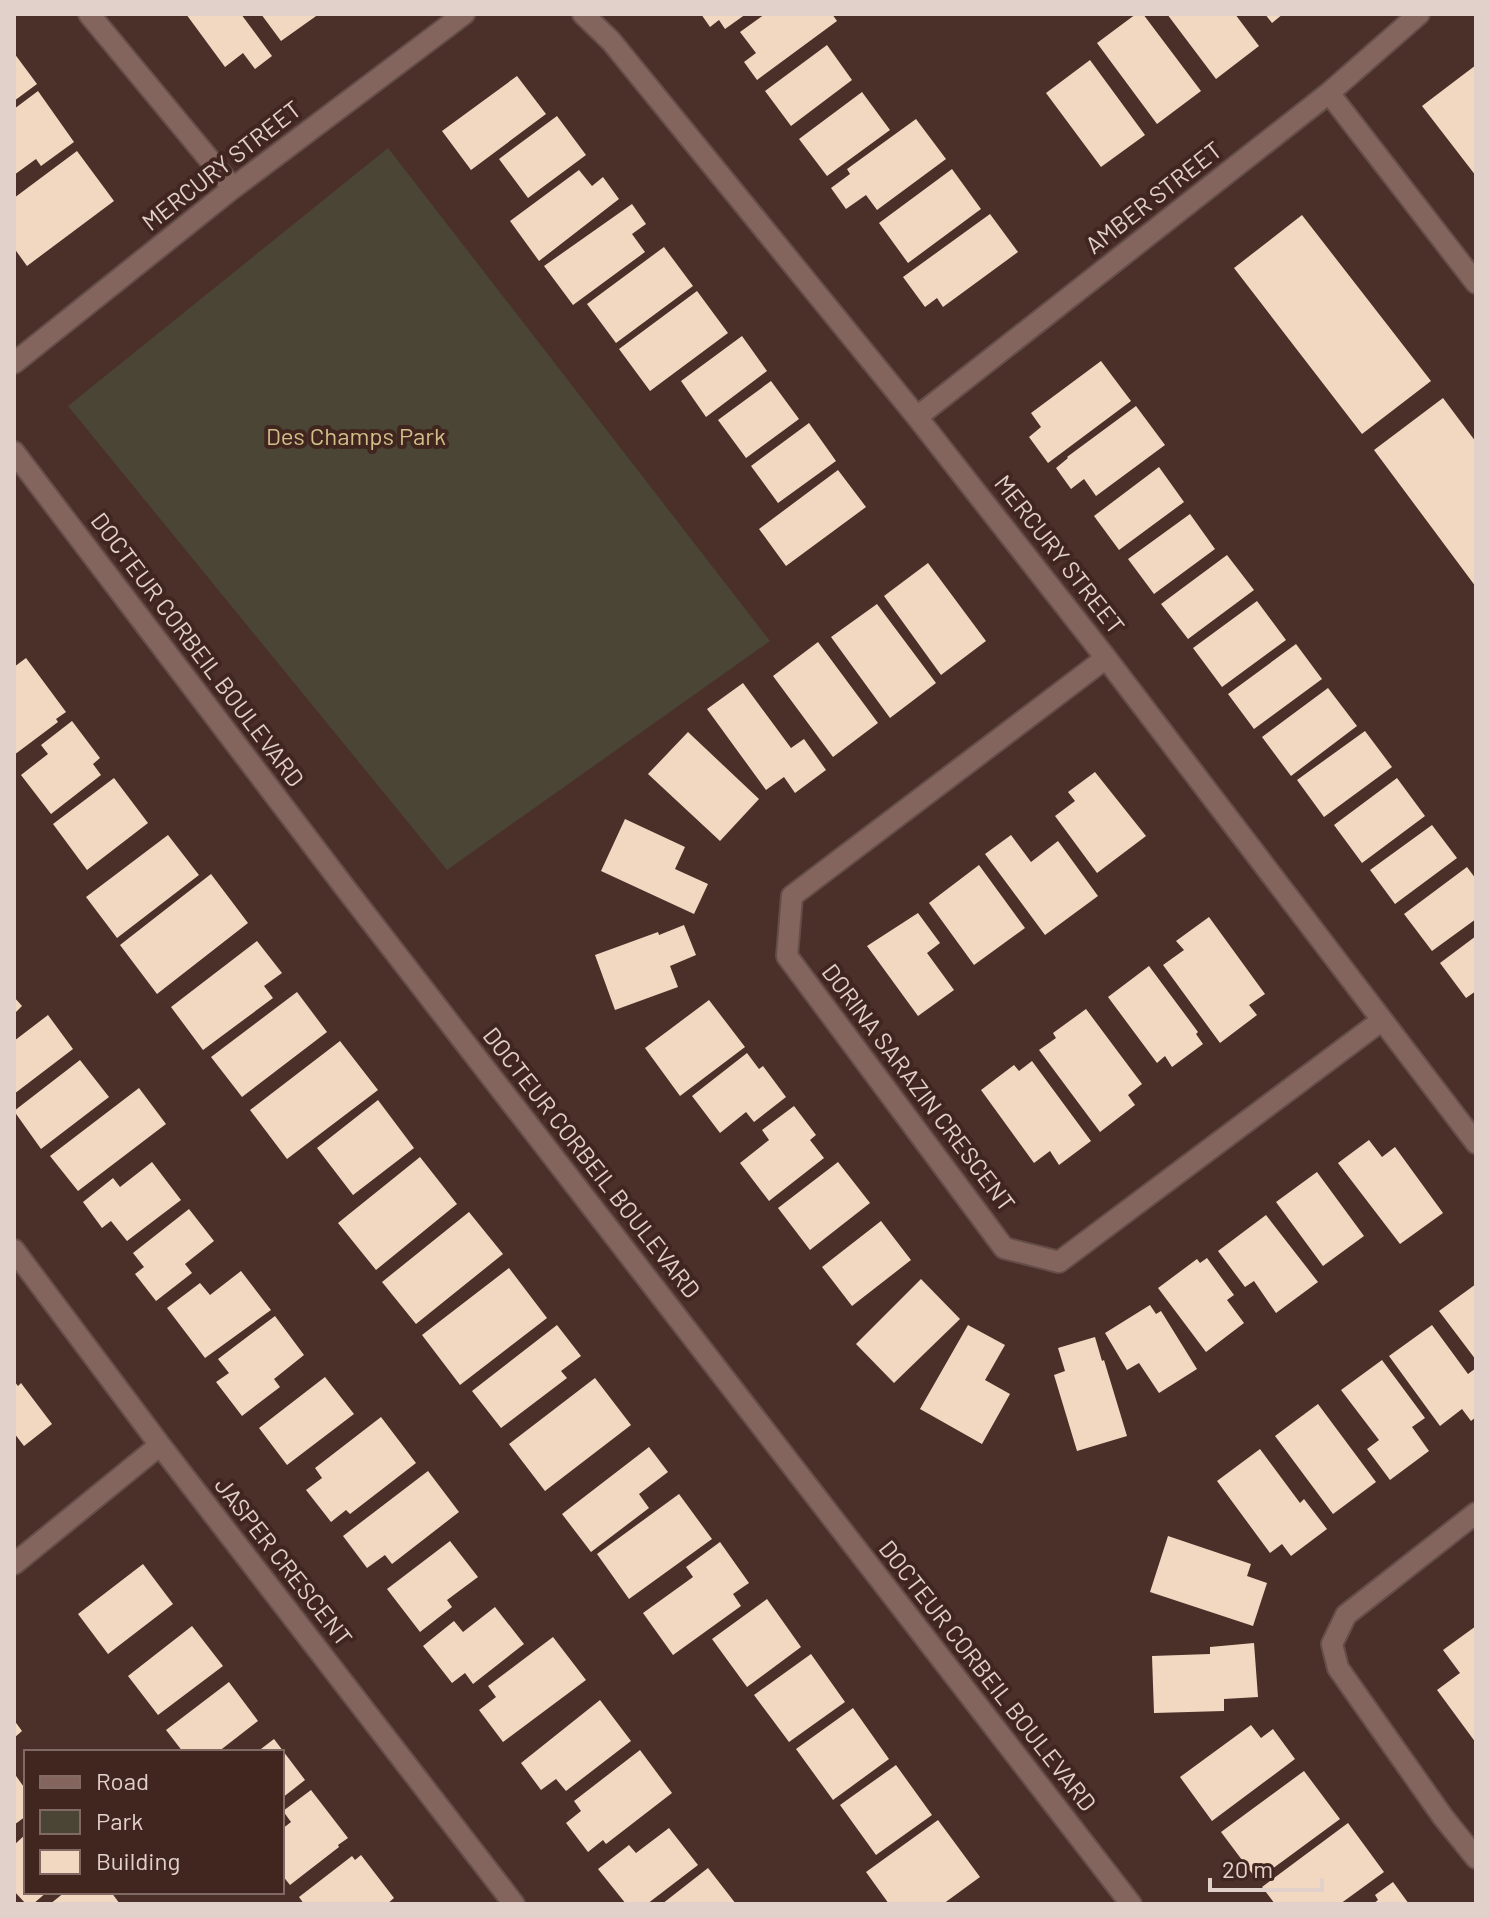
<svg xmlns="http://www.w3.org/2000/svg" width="1490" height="1918" font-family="Barlow,sans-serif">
  <rect width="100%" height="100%" fill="#4b3029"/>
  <!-- green -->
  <path fill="#4a4535" d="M388,148L770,641L447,870L68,406Z"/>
  <!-- building -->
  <path fill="#f2d8c1" d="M186,14H241L272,56L255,69L243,53L225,67Z
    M261,14H319L281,41Z
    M701,14H746L725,29L719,20L710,27Z
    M765,14H832L837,21L757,80L744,62L756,53L740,32Z
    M1136,14H1143L1201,91L1157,124L1097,43Z
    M1167,14H1235L1259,46L1216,79Z
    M1265,14H1283L1272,23Z
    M827,45L852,80L791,126L765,91Z
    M14,53L37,84L14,101Z
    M1090,60L1145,135L1101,167L1046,93Z
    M1476,65V176L1422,106Z
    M517,76L546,114L471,170L442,131Z
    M38,91L74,142L41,166L36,159L14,175V109Z
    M862,92L890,130L827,176L799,139Z
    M557,116L586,155L528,198L499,159Z
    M916,119L946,159L877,210L866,195L846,209L831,188L850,174L847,169Z
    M77,151L114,201L27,266L14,248V198Z
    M952,169L981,209L908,263L879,223Z
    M579,170L592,186L603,177L619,199L539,261L510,221Z
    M632,204L646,224L632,234L645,252L573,305L544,266Z
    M990,214L1018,252L943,307L937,298L925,307L903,277Z
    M1302,215L1431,381L1362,434L1234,268Z
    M664,247L693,286L616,343L587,304Z
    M697,291L728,333L650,391L619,349Z
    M742,336L767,371L706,417L681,381Z
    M1101,361L1131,401L1048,463L1029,437L1041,427L1031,413Z
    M771,381L799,419L746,458L718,420Z
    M1443,398L1476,442V587L1374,450Z
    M1136,406L1165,445L1096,496L1084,479L1071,489L1056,468L1068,458L1067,457Z
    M809,423L836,461L778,503L751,466Z
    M1159,467L1184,502L1119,550L1094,516Z
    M838,470L866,507L786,566L759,529Z
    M1190,514L1215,549L1154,594L1128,559Z
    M1227,555L1254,590L1188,639L1161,604Z
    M928,563L986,641L941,675L884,596Z
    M1257,601L1286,640L1222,687L1193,648Z
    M877,604L936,683L890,718L831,637Z
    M818,642L878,723L833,757L773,676Z
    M1296,644L1322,679L1254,729L1228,694Z
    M26,658L66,712L56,719L58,722L14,755V667Z
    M743,683L791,748L804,739L826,770L795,793L784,777L766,790L707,709Z
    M1328,688L1357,726L1291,776L1262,737Z
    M72,721L100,758L93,764L101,775L51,814L21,775L48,754L41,745Z
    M1365,731L1392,767L1324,817L1297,780Z
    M688,732L759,799L720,841L648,774Z
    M1095,772L1146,836L1097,873L1055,816L1075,801L1068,792Z
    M114,778L148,823L87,870L53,824Z
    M1397,778L1425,816L1362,863L1334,825Z
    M625,819L685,847L675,869L708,884L694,914L601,871Z
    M1432,825L1457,858L1395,904L1370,870Z
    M168,835L199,875L117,938L86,897Z
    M1011,835L1031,862L1058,841L1098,896L1045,935L985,854Z
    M979,865L1025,928L974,965L929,903Z
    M1467,867L1476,879V919L1432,951L1404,914Z
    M211,874L248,923L157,994L120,945Z
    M918,913L940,943L927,953L954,990L918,1016L867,946Z
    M1209,917L1265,994L1249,1005L1257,1015L1220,1043L1163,965L1184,950L1176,941Z
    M684,925L696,955L670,966L678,987L615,1010L595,955L658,932L659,935Z
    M1476,936V991L1466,998L1440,963Z
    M257,941L282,973L264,986L273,998L203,1050L171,1007Z
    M1149,966L1198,1032L1196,1034L1203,1044L1172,1067L1165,1056L1157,1063L1108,997Z
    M297,992L327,1032L242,1097L211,1057Z
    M14,997L22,1006L14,1014Z
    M709,1000L745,1047L680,1096L645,1048Z
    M1086,1009L1142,1084L1128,1095L1135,1105L1100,1132L1039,1050L1056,1038L1053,1033Z
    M48,1015L73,1049L14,1094V1041Z
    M340,1041L378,1090L287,1159L250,1110Z
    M747,1053L759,1069L763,1066L786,1097L754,1122L746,1112L720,1133L692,1096Z
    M80,1060L109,1097L41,1149L14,1111Z
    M1032,1061L1091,1141L1059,1165L1050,1151L1034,1163L981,1090L1014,1065L1019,1071Z
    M139,1088L166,1124L78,1191L50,1156Z
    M378,1100L414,1148L353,1195L317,1148Z
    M794,1106L816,1135L810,1140L824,1158L769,1201L740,1163L769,1140L762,1130Z
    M1369,1140L1382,1157L1395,1147L1443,1213L1400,1244L1338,1163Z
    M420,1157L457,1204L376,1270L338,1223Z
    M152,1162L181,1200L127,1241L111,1221L102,1228L83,1202L113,1178L120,1187Z
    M838,1162L870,1203L810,1250L778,1208Z
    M1317,1172L1364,1236L1323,1266L1276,1202Z
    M189,1209L214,1241L185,1264L192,1273L156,1301L135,1274L144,1267L133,1253Z
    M469,1212L503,1254L416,1324L382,1282Z
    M1266,1215L1318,1282L1276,1313L1254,1281L1245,1287L1218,1251Z
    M881,1221L911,1260L852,1306L822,1267Z
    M1207,1258L1234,1295L1227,1300L1244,1323L1206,1352L1158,1288L1197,1259L1200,1263Z
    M509,1268L547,1318L460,1385L422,1335Z
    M241,1271L271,1310L205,1358L167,1308L200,1283L210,1295Z
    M921,1279L960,1319L894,1383L856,1344Z
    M1476,1284V1360L1439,1311Z
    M1150,1305L1156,1314L1161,1311L1197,1369L1159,1393L1139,1363L1127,1370L1105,1333Z
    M275,1316L304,1355L274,1379L280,1387L242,1416L216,1382L229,1373L218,1359Z
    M557,1325L581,1356L561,1371L567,1378L501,1428L472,1391Z
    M968,1325L1005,1345L985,1380L1010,1394L982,1444L920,1409Z
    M1432,1325L1468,1374L1476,1368V1417L1471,1421L1462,1409L1440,1426L1389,1356Z
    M1095,1337L1102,1361L1104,1360L1127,1436L1077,1451L1054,1375L1065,1371L1058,1348Z
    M1382,1360L1425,1418L1412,1427L1429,1451L1390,1480L1367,1449L1379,1440L1341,1390Z
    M325,1377L354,1414L287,1465L259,1428Z
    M595,1378L631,1425L545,1491L509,1444Z
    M14,1381L18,1386L21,1383L52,1424L24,1446L14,1433Z
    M1318,1404L1376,1482L1333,1514L1275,1436Z
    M381,1417L416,1463L350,1514L346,1510L331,1522L306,1490L322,1478L315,1468Z
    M649,1447L668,1472L639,1494L649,1508L591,1552L562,1514Z
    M1260,1449L1300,1503L1304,1499L1327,1529L1291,1556L1282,1544L1270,1553L1217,1481Z
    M428,1471L459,1512L392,1564L385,1555L367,1568L343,1536Z
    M679,1494L712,1539L629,1599L597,1554Z
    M1168,1536L1251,1564L1247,1576L1267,1583L1253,1626L1150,1592Z
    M450,1541L478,1577L447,1600L452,1607L420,1632L387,1589Z
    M720,1542L749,1583L733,1594L741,1606L673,1655L643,1613L693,1577L686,1567Z
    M143,1564L173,1604L108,1654L78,1614Z
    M767,1599L801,1647L747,1687L712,1639Z
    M495,1607L524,1644L473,1684L465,1673L452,1683L423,1646L454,1621L463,1632Z
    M192,1626L223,1666L158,1715L128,1676Z
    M1476,1626V1743L1437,1690L1460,1673L1443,1650Z
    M553,1637L586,1680L503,1742L479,1710L496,1697L488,1686Z
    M1254,1643L1258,1697L1224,1699V1711L1154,1713L1152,1656L1210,1654V1647Z
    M811,1654L845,1702L789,1742L754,1695Z
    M229,1682L258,1721L218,1752H183L166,1730Z
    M600,1700L631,1741L566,1791L556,1779L541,1790L521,1763Z
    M853,1708L889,1759L833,1800L796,1749Z
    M14,1720L22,1731L14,1738Z
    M1251,1725L1261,1738L1273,1729L1295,1759L1212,1821L1180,1777Z
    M274,1739L305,1780L282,1798V1752H257Z
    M640,1750L672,1793L606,1844L603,1840L588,1852L566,1823L581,1811L574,1801Z
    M896,1765L932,1815L876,1855L840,1805Z
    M1304,1771L1340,1819L1257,1880L1221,1832Z
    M14,1773L26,1790V1816L14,1825Z
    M311,1790L348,1838L338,1845L339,1847L290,1885L282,1875V1829L291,1822L283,1811Z
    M938,1820L980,1877L943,1904H889L866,1872Z
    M1348,1823L1384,1872L1340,1904H1275L1262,1887Z
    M669,1828L698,1865L647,1904L642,1902L626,1904L598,1869L629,1845L636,1853Z
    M26,1834V1892H47L33,1904H26L14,1891V1845Z
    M361,1855L394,1898L387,1904H304L299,1897L352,1856L355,1860Z
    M708,1868L736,1904H662Z
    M1393,1882L1409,1904H1373L1378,1900L1375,1895Z
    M65,1892H111L120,1904H50Z"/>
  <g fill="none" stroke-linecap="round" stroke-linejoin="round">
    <defs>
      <path id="street" d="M89,14L233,188
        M583,14L611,41L917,417L1106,658L1476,1143
        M1329,93L1476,283
        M14,363L233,188L464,14
        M917,417L1329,93L1419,14
        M1106,658L792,896L787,956L1004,1248L1059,1262L1381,1021
        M14,1250L160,1445L514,1904
        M1476,1513L1346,1615L1332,1644L1338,1668L1443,1817L1476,1858
        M14,1564L160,1445"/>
      <path id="secondary" d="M14,452L346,889L1131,1904"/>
    </defs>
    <!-- street casing -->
    <use href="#street" stroke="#654e49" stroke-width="24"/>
    <!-- secondary casing -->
    <use href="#secondary" stroke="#654e49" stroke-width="24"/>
    <!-- street -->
    <use href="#street" stroke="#84655e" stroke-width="20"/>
    <!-- secondary -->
    <use href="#secondary" stroke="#84655e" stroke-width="20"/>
  </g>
  <g text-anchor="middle" stroke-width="8" stroke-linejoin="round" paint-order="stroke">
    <!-- street labels -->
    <g font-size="24" fill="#e2d0cb" stroke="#40261f">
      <text transform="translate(222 166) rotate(-38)" y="8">MERCURY STREET</text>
      <text transform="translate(1154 198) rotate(-38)" y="8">AMBER STREET</text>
      <text transform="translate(1059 555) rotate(52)" y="8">MERCURY STREET</text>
      <text transform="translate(197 650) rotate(53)" y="8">DOCTEUR CORBEIL BOULEVARD</text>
      <text transform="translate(918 1088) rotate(53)" y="8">DORINA SARAZIN CRESCENT</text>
      <text transform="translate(591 1163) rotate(52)" y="8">DOCTEUR CORBEIL BOULEVARD</text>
      <text transform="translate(283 1562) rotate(52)" y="8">JASPER CRESCENT</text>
      <text transform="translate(987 1676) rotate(52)" y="8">DOCTEUR CORBEIL BOULEVARD</text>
    </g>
    <!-- park labels -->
    <g font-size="24" fill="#cfbf89" stroke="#40261f">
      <text x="356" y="445">Des Champs Park</text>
    </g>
  </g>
  <!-- border -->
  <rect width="1490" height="1918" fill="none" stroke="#e2d0cb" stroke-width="32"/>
  <!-- legend -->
  <rect x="24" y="1750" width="260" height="144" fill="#40261f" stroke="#816a64" stroke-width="2"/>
  <rect x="40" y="1776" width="40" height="12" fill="#84655e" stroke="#816a64" stroke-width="2"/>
  <text x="96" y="1790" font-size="24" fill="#e2d0cb">Road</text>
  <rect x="40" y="1810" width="40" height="24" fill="#4a4535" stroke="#816a64" stroke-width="2"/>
  <text x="96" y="1830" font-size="24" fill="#e2d0cb">Park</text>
  <rect x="40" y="1850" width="40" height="24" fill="#f2d8c1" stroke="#816a64" stroke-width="2"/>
  <text x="96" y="1870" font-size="24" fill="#e2d0cb">Building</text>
  <!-- scale -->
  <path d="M1210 1878v12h112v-12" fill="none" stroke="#e2d0cb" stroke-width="4"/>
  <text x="1222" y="1878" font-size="24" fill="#e2d0cb" stroke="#40261f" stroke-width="6" paint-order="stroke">20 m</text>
</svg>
